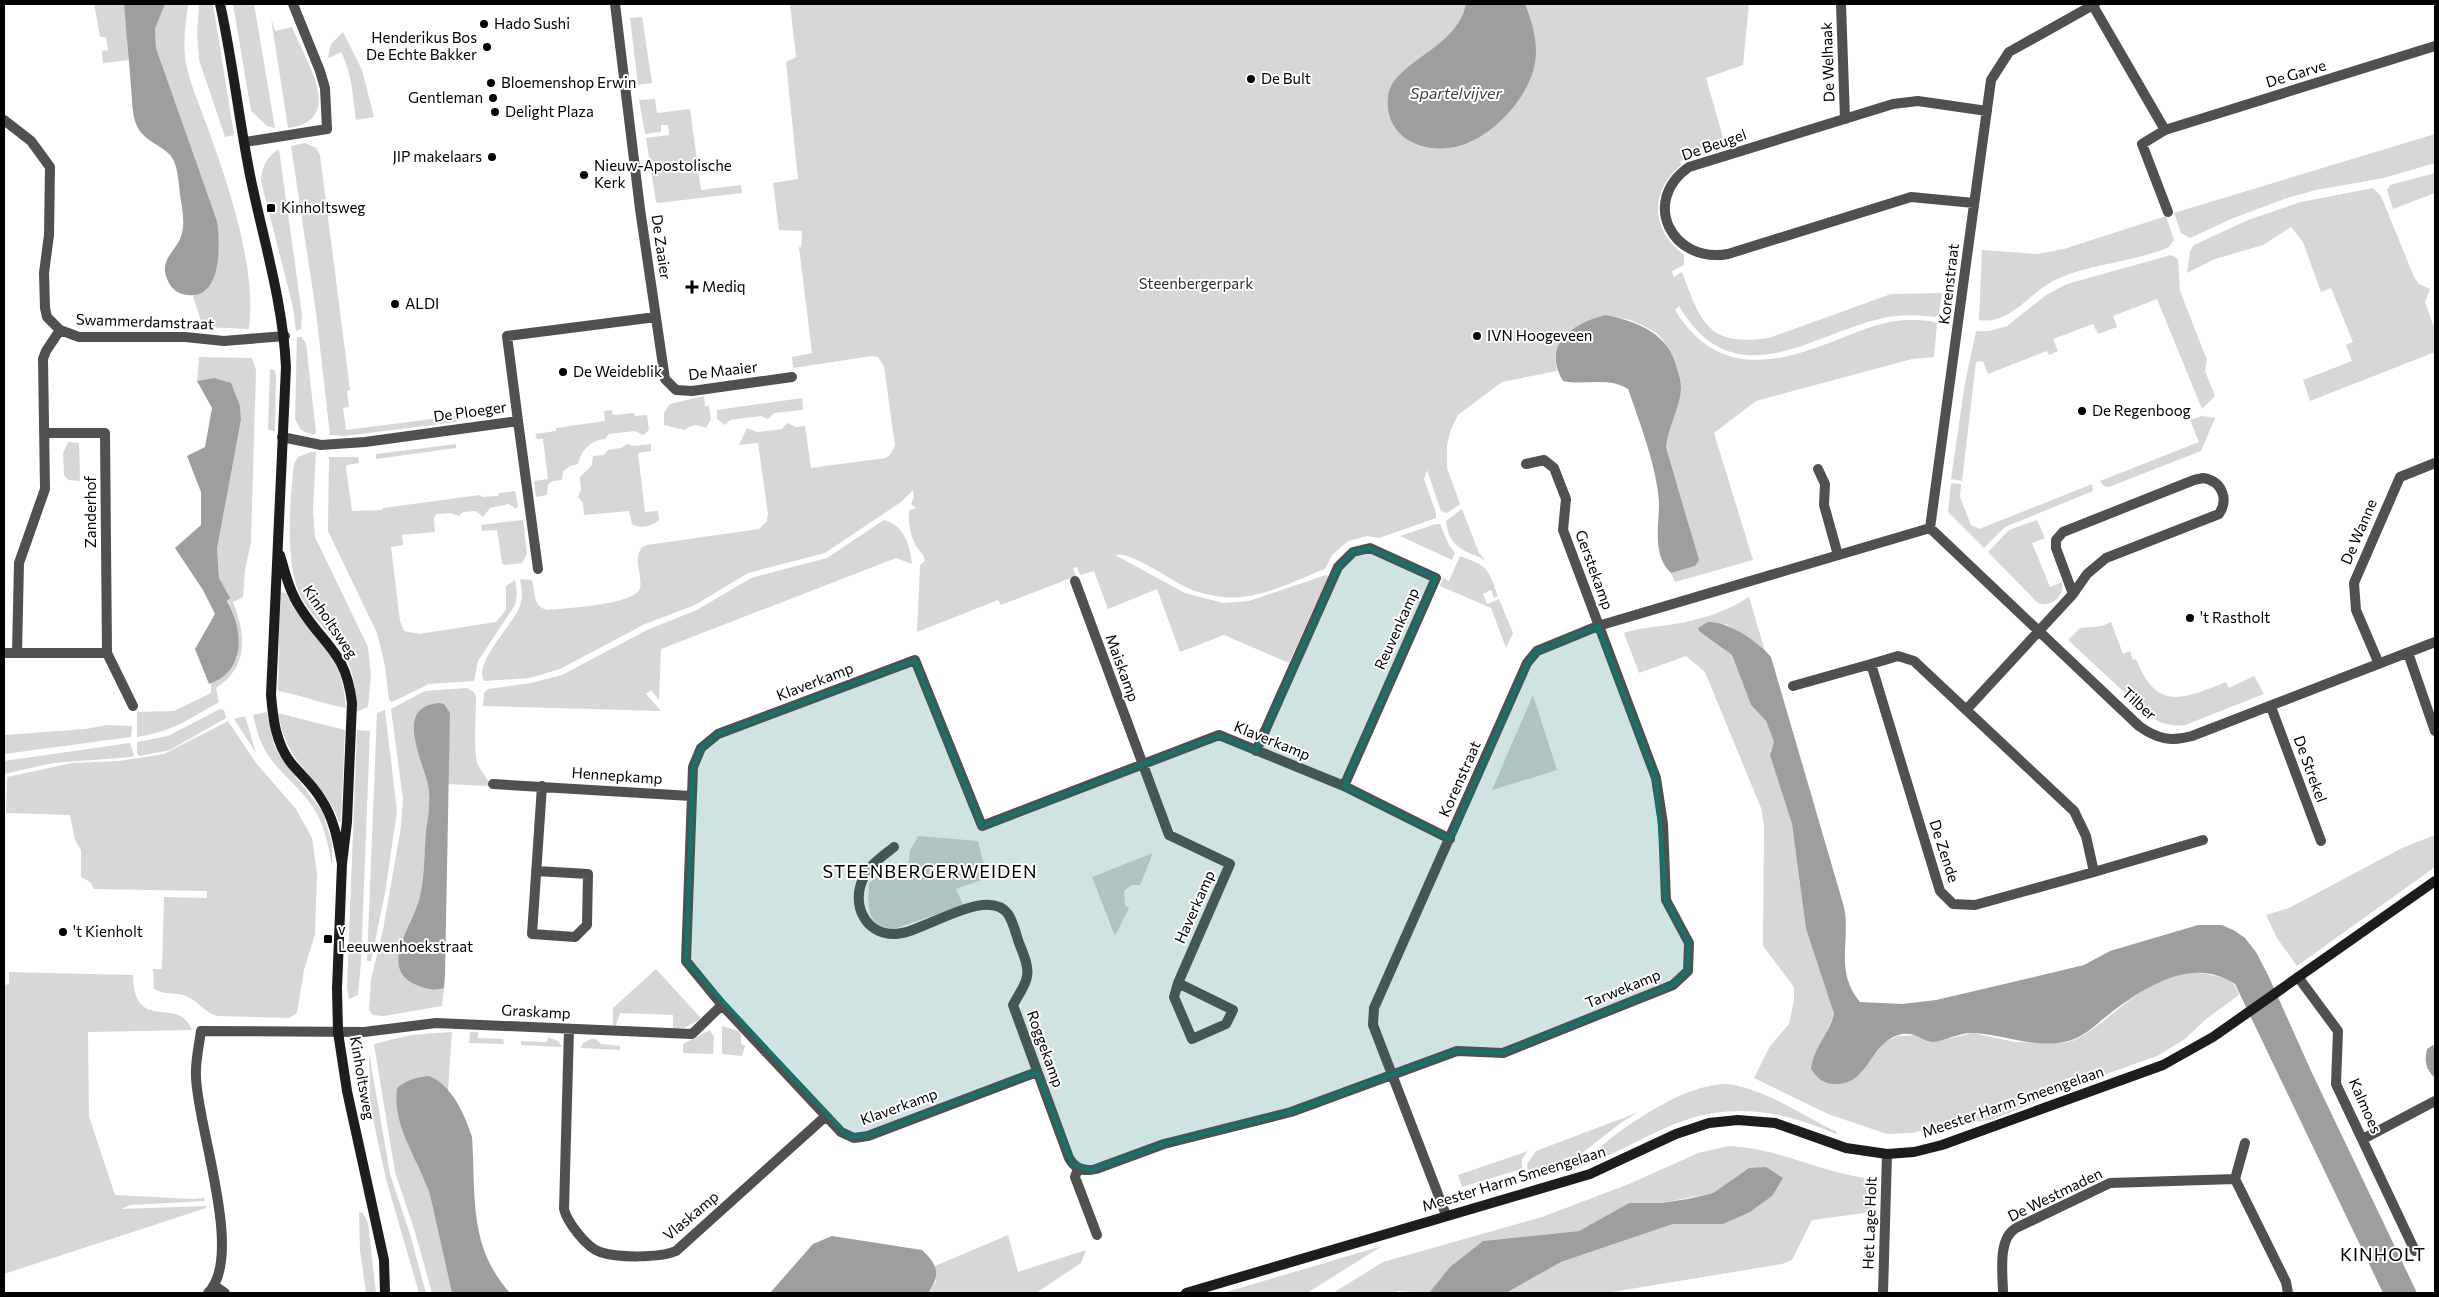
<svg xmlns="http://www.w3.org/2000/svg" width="2439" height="1297" font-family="Commissioner,sans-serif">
  <rect width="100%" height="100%" fill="#fff"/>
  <!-- green -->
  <path fill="#d7d7d7" d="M94,4H124L129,60L103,63L102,51L108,50L106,37H100Z
    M165,4H188C186,22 183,39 185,57C188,80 199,103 207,126C228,184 257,267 249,329L203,327L193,296L206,290L213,279L216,268L217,221L156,48L155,29Z
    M199,4H213L234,135L225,137L199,60L197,33Z
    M233,4H254L275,128L267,126L251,111Z
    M790,4H1749L1743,65L1706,78L1726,148L1680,161L1681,165C1649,192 1651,230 1684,255V265L1672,271L1674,277L1682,272C1701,323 1708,347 1769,338L1891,294L1942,293L1939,314L1935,317C1917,315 1900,314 1883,318C1809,335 1734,399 1679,306L1675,310C1711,369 1761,368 1821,346C1850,336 1876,321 1908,320C1917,320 1929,320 1937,323L1934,357L1912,359L1756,401L1714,433L1753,560L1675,582L1671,573L1695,566L1688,522L1666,447L1668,430L1678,403L1668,347L1658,334L1644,326L1630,320L1606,315L1555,356L1557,371L1502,382L1458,415L1451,429L1447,445V468L1460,504L1447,513L1441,511L1427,470L1424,479L1436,513V518L1379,538L1367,536L1348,541L1332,555L1325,569C1294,581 1257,601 1223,597C1214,596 1198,593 1190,589C1173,582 1130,550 1115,555L1185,593L1223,603L1249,601L1326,575L1328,577L1289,663L1224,635L1180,652L1157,589L1108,609L1094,571L1080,575L1077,567L1073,568L1076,576L1001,605L998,600L917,632L920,565L925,561C924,553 918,551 915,544C910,534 908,521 909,510L916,508L911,504L914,497L913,490L901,502L825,553L748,573L695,605L645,624L560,669L530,678L484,681C473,663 513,625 520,606C523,597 522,589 520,579L532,580C536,593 532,607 548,610C565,608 636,605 640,588C643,574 632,561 642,547L647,545L759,529L767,521L768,514L758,443L739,445L747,428L757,432L782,429L787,423L796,427L805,426L811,468L885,458L890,455L895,446L884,366L878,357L872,356L793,368L792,357L812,353L799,247H801L802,231L779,230L773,183L798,179L786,62L796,57Z
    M642,17L652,83L638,85L630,18Z
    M271,18L275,31L292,27C304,59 348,120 288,128Z
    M343,32L362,70L374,117L356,120C353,98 352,72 341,52L329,58L328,57L331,44Z
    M655,99L657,113L690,109L701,190L741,185L742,193L658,203L656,202L646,138L669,135L668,125H661V132L645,134L639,100Z
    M2435,134V163L2384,178L2316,190L2287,198L2231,219L2190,238L2181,233L2174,213Z
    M305,143L316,148L320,155L350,390L347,391L349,407L343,408L346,430L455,416L456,422L345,436L330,435L316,312L291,146Z
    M279,149L302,315L301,329L296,331L293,307L261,181C262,167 266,157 279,149Z
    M2435,173V193L2393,209L2387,190L2390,185Z
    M2373,188L2381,196L2414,277L2419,284L2430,289L2425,302L2435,329V352L2310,401L2303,380L2352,361L2346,345L2353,342L2331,288L2321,292L2303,242L2291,227L2263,245L2215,259L2187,273L2190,251L2194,245L2248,220L2301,202Z
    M2166,216L2174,240L2169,247C2132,263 2091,263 2055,280C2029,293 2010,325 1979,320L1982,250L2037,254L2064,249Z
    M2171,255L2178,259L2180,291L2207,360L2205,371L2215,396L2202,409L2157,299L2113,316L2117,327L2098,334L2093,324L2053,339L2058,351L2049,355L2047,351L1988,374L1983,361L1976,362L1962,481L1951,479L1965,383L1976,331H1989L2007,326L2046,295L2067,284Z
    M297,337H301L306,343L316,433L313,435L301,430L295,419Z
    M199,357L252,358L256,370L251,542L245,570L243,597L233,602C246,635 249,667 216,688L219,702L218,703C186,720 174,731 137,737V712L174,711L211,693V684L237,657L238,635L232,610L219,578L217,549L241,421L240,406L214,378L197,381Z
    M270,369L274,370L276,375L275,431L268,430Z
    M704,396L705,406H709L711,419L706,428C696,424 692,424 685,430L664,425V413L670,404Z
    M802,398L803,410L774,413L768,419L761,416L730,420L725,425L717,419V410Z
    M612,410L613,415L634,413L635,416L647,415L649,430L643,435L635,431L609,434L605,439C591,440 581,450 578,464L570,466L563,471L562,480L553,481L548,484L547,495L536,497L534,481L548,479L543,439H537L535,434L556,431V428L605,421L604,411Z
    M2202,416L2215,418L2201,451L2109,487L2104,486L2100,481L2199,442L2190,420Z
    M68,442L79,443L80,481L68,480L64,475L63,453Z
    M456,444V448L376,459V454Z
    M627,444L634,446L651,444V451L638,453L645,512L658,511L659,520C651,527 641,529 632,524L629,511L584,515L583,503L578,497L581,490L580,477L592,465L593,456L604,455L608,450L621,448Z
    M311,452H316L313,511L315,537L368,647L371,675L368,707L356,712C357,687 352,660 335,640C322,625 307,611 299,592C285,562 290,497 294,464L298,457Z
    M329,457H358L359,463L347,465L346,467L352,511L382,510L383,508L480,495L482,497L498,496L499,493L515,491L518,506L516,509L509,504L490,508L483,517L476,511L463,512L459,516L451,513L436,514L434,519L435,532L402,535L403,545L391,547L400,621L404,631L419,634L496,622L506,610V586L515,580L517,594L515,605L478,661L474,681L429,684L392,702L389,700L385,666L377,633L328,531Z
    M1951,483L1961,484L1960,497L1971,525L1979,529L2092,484L2093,491L2005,527L1984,548L1948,512Z
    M1462,509L1479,553L1485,560C1465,550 1449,549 1446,521Z
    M523,520L527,554L522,563L505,565L502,563L497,530L482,531L481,525Z
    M884,520C904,525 910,545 912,564L896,558L661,649L659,700L651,690L646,694L661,711L483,706L484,693L488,689L531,683L562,675L647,630L697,610L751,578L827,558Z
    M2037,520L2045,538L2032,543L2050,587L2062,582C2065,596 2051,608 2038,603L1988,552L2009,530Z
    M1436,524H1440L1449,545L1455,553L1452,560L1400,536Z
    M1460,556C1489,567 1487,567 1498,596L1494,598L1491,590L1483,594L1487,604L1499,599L1513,633L1506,648L1491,608L1440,586L1443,578L1449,581Z
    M280,592L286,593C294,612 306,624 320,640C338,659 344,683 346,708C323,704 301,695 278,691Z
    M1749,597L1765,651L1726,624L1700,632L1732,655L1751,705L1766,721L1774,742V747L1770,751L1792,824L1806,929L1834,1014L1827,1032L1823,1081L1840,1084L1872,1058L1884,1043L1897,1036L1919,1035L1926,1041L1933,1042L1973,1033L2015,1042L2062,1043L2075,1040C2119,1017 2154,962 2211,975C2227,978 2234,980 2239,995L2206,1019L2185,1039L2157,1056L2098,1077L1991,1120L1953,1124L1911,1133L1887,1134L1828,1114L1754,1078L1770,1046L1789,1024L1794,1000V987L1763,946L1764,825L1761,808L1705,672L1686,656L1639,673L1624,633C1639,628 1653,627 1669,625C1697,621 1726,612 1749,597Z
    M2111,622L2123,654L2130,651L2133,660L2136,659C2157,712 2182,699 2226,682L2229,688L2254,676L2264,694L2185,725C2172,727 2162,724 2151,717L2068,640L2080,628L2102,626Z
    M467,688L474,692L476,697C476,717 474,738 476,758C477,769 489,777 489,786L448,784L450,713L439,703C393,706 423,761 428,785C431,800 428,816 426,831C424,852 425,875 420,896C415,922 379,967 414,984C424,989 434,990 444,988L442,1006L384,1016L373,1015L369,1010L371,979L383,930L401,827L403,799L391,709L425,691Z
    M1533,695L1557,770L1492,790Z
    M220,709L224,710L226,718L170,750L140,756L137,754V742L168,736Z
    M385,710L397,811L385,893L371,961H367L377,713Z
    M267,712L274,745L281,758L323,812L332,844V867C329,849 326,831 317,814C305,791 282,776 268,755C260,743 256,728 253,715Z
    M278,713L345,730L341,822H339C330,795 310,779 295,757C286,744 281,729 278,713Z
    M245,716L256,753L234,719Z
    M228,721L256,763L296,809L312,838L317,873L315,934L304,970L297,1013L289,1018L217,1016C204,1012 199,1002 188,997C177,991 165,996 154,989L153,969H162L164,897L207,898V891L94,889L90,882L81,877V850L75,840L70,815L6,813L7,777L72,763L119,761L164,754Z
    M107,725L132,726L131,737L4,754V735L86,729Z
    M357,730L370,731L361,962L358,995L349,999L347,988Z
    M130,743L134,755L132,757L53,763L4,774V761Z
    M2435,835V867L2297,966L2277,938L2266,915L2289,908L2402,848Z
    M918,836L978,841L987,878L956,889L963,905L894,929C865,927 868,905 869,883L893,867L908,866L910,851Z
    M1153,853L1140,885H1132L1124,891L1125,906L1129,908L1115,936L1092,877Z
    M656,969L700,1017L699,1020L684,1028H673V1015L620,1013L616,1025L613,1026V1008Z
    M9,972L133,975C134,1035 178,994 192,1030L88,1032L89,1116L115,1195L193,1199L204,1198L205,1201L130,1205L121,1209L206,1206V1208L4,1274V985L9,984Z
    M722,1026L739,1031L741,1035V1044L745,1046L742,1056L722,1054Z
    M710,1030L714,1037L713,1054L683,1053V1044Z
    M452,1032L448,1091L441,1084L398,1088L397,1095C397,1132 420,1161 430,1195L452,1293H432L415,1232L395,1172L374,1044L410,1035Z
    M470,1032H478V1038L503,1039L504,1044L469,1043Z
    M548,1037L558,1041L562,1047L521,1045V1041L547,1042Z
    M591,1039H596L601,1044L620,1046V1050L581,1048L582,1044Z
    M369,1053L390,1174L410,1234L426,1293H419L386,1179L370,1105Z
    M1728,1084C1768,1090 1801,1115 1837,1132L1836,1134C1779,1110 1730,1101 1672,1125C1639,1139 1608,1158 1574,1169L1573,1166C1591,1157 1606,1141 1623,1129C1653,1109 1691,1084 1728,1084Z
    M1639,1112L1622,1122L1577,1157L1528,1174L1527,1164L1536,1151Z
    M1729,1146C1777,1148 1818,1171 1865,1178L1873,1188L1872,1212L1812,1220L1792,1260L1782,1264L1606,1293H1506L1561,1262L1673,1224H1723L1749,1168L1713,1193L1661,1203H1629L1579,1231L1483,1241L1450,1267L1429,1293L1398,1291L1390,1293H1333L1383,1262L1542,1217L1629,1184L1698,1153Z
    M1528,1151L1522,1159V1169L1462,1187L1458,1175Z
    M359,1212L363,1213L368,1223L376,1293H366L360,1250Z
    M1008,1235L1018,1272L1086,1250L1081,1263L1036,1293H928L936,1282L935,1266Z
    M1382,1246L1307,1293H1223Z"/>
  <!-- water -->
  <path fill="#9e9e9e" d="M124,4H165L155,29L156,48L217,221C220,242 223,299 188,295C178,294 172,290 168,281C157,259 178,251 182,233C185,220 182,208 180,195C179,184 178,171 174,161C166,144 142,144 135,121C132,111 132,98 131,87C129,59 126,32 124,4Z
    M1466,4H1525C1531,19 1536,35 1536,52C1536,92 1493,139 1455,147C1420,154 1384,136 1388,97C1392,61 1457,50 1466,4Z
    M1606,315C1638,322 1669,333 1677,369C1679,375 1681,382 1681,388C1680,408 1668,427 1666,447L1699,560L1695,566L1671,573C1652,555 1659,526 1659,503C1658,471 1639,420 1628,389C1607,376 1585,386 1563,381C1541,344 1573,323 1606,315Z
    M214,378L231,383L240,406L241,420L217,549L219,578L230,598L227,601C244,631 246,671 209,684L195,649L215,614L203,590L175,548L201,525V492L187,456L205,447L212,408L197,381Z
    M1708,622C1728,621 1759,642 1771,657L1844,907C1851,941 1834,971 1860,1002L1902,1004L1936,1000L1996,986L2084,965L2110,951L2198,925H2222L2235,931L2245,938L2256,952L2268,975L2312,1073L2417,1293H2383L2235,984C2192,955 2143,988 2108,1015C2094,1026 2082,1039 2064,1042C2033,1048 2004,1035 1974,1033C1960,1032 1947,1040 1934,1042C1922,1043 1917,1030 1898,1035C1870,1044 1867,1086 1835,1084C1824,1084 1817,1078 1811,1069C1814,1046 1829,1035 1834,1014L1806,929L1792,824L1770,755L1774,742L1766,721L1751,705L1732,655L1700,632L1698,628Z
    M439,703L444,704L450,713L445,974L444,988C433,991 425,989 414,984C378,967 415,922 420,896C425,875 424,852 426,831C428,816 431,800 428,785C423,761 393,706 439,703Z
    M2435,1044V1078C2426,1070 2424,1061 2427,1049Z
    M429,1076C452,1085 465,1115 472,1137C476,1196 468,1246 510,1293H452L430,1195C419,1160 392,1127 397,1088C407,1080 416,1077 429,1076Z
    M1766,1167L1783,1178L1772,1196L1750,1212L1723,1224H1673L1561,1262L1506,1293H1429L1450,1267L1483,1241L1579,1231L1629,1203H1661L1688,1199L1713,1193L1749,1168Z
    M832,1236L922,1250C938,1265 941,1275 928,1293H770L813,1244Z"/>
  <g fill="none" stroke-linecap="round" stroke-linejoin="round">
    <!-- street -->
    <path stroke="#505050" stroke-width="10" d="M615,4L640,209L665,379L676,390L692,391L792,377
      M1841,4L1845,119
      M2092,4L2165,130L2435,46
      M4,120L31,141L50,167L49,235L44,273L45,308L47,317L60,330L79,337H185L224,341L285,336
      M2165,130L2142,144L2168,212
      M245,142L327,129L325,88L320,71L293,4
      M1974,203L1911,197L1728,254C1672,264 1640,201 1689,167L1893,104L1918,101L1987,111
      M518,421L538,569
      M282,437L321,445L365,442L518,421L507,336L656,317
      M1818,469L1825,484L1824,505L1838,555
      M2203,478C2222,481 2229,499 2219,514L2106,558L2087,574L2073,594L2056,548V540L2063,532L2194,480Z
      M1930,528L2139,726C2157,739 2171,742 2192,736L2435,642
      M1075,581L1169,835L1230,864L1178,983L1174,997L1192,1039L1226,1024L1233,1010L1178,983
      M4,653H107L105,433H44
      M17,653L19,563L45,489L43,359L46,351L60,330
      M107,653L133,706
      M2408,653L2435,731
      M2379,664L2356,610L2354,583L2400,477L2435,463
      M1793,686L1871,664
      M2271,707L2321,841
      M1966,710L2073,594
      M1256,751L1338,567L1353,552L1370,548L1436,578L1344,786
      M493,784L691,796
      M894,847C883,856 869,865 863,879C851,904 865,934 894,934C923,934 986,885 1008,914C1013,921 1016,934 1019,943C1032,974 1030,976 1013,1005L1069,1158C1075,1169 1084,1172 1096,1169L1164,1144L1291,1112L1457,1051L1503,1053L1673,985L1688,971L1689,943L1666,900L1663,824L1656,778L1563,530L1566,499L1554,468L1544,460L1526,464
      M536,871L588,874L587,925L575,937L532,934L542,786
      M2094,872L2086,836L2074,811L1914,661L1898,656L1871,664L1940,891L1953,904L1975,905L2094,872L2203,840
      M2298,977L2338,1031L2336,1084L2415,1251
      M569,1029L564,1209C567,1222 587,1248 600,1252C617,1258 660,1258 676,1251L826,1116
      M1037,1072L868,1136L854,1138L841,1132L722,1005L686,961L693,767L701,748L718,734L915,660L982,826L1219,735L1344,786L1450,839
      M2363,1139L2435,1101
      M1078,1169L1075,1177L1097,1235
      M2235,1179L2245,1143
      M1446,1215L1373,1025L1374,1008L1527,663L1537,651L1598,626L1930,528L1991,80L2009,52L2095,4
      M215,1286L225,1293
      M208,1293C245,1257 197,1126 196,1077C195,1062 199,1046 201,1031L364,1032L436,1023L692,1034L722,1005
      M1883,1293L1887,1154
      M2003,1293C2003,1275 1997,1239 2016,1228L2110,1183L2235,1179L2286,1282L2288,1293"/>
    <!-- secondary -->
    <path stroke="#1d1d1d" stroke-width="10" d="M220,4C233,62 239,122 251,180C264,242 283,303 286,367L271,695C273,719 276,744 291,763C301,775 313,785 321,799C334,818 338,842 342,864
      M280,555C285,573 290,593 301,609C326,648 346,652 352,703L347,822L342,864L337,988L338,1032L347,1091L384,1260L385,1293
      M1186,1293L1590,1174L1676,1134L1709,1123L1738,1120L1775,1123L1846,1148L1887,1154L1914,1152L1942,1145L2163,1065L2213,1037L2435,881"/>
  </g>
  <!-- marked area -->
  <path fill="#0f766e" fill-opacity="0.2" stroke="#0f766e" stroke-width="4" stroke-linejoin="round" d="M1370,548L1436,578L1344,786L1450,839L1527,663L1537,651L1598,626L1656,778L1666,900L1689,943L1688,971L1673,985L1503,1053L1457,1051L1291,1112L1164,1144L1090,1171L1072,1164L1037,1072L868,1136H847L686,961L693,767L701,748L718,734L915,660L982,826L1219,735L1256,751L1338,567L1353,552Z"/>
  <!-- markers -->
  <g fill="#000" stroke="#fff" stroke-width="2">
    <circle cx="484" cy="24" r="5"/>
    <circle cx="487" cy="47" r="5"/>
    <circle cx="1251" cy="79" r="5"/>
    <circle cx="491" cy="83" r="5"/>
    <circle cx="493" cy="98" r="5"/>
    <circle cx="495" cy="112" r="5"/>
    <circle cx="492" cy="157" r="5"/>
    <circle cx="584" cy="175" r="5"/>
    <rect x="266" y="203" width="10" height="10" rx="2.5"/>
    <path d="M689.5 279.5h5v5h5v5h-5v5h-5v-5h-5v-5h5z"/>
    <circle cx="395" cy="304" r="5"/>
    <circle cx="1477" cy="336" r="5"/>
    <circle cx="563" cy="372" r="5"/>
    <circle cx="2082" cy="411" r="5"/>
    <circle cx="2190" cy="618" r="5"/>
    <circle cx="63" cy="932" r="5"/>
    <rect x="323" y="934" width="10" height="10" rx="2.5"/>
  </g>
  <g text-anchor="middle" stroke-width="4" stroke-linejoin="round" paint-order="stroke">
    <!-- poi labels -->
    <g font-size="15" fill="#000" stroke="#fff" text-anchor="start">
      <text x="494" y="29">Hado Sushi</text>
      <text x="477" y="43" text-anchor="end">Henderikus Bos<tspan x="477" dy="17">De Echte Bakker</tspan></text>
      <text x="1261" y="84">De Bult</text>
      <text x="501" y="88">Bloemenshop Erwin</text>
      <text x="483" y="103" text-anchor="end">Gentleman</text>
      <text x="505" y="117">Delight Plaza</text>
      <text x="482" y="162" text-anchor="end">JIP makelaars</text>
      <text x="594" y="171">Nieuw-Apostolische<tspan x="594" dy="17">Kerk</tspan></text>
      <text x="281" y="213">Kinholtsweg</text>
      <text x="702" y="292">Mediq</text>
      <text x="405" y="309">ALDI</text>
      <text x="1487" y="341">IVN Hoogeveen</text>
      <text x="573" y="377">De Weideblik</text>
      <text x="2092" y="416">De Regenboog</text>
      <text x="2200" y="623">'t Rastholt</text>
      <text x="338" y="935">v<tspan x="338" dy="17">Leeuwenhoekstraat</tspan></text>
      <text x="73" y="937">'t Kienholt</text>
    </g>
    <!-- street labels -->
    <g font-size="15" fill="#000" stroke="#fff">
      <text transform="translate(1828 62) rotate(-92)" y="5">De Welhaak</text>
      <text transform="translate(2296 74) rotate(-17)" y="5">De Garve</text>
      <text transform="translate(1714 145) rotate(-19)" y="5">De Beugel</text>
      <text transform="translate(661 247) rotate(82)" y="5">De Zaaier</text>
      <text transform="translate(1949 284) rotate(-83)" y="5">Korenstraat</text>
      <text transform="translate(145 322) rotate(2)" y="5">Swammerdamstraat</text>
      <text transform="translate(723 371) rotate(-7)" y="5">De Maaier</text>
      <text transform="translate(470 412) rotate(-8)" y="5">De Ploeger</text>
      <text transform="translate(91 512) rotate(-90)" y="5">Zanderhof</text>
      <text transform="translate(2359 532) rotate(-67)" y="5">De Wanne</text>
      <text transform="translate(1594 570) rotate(70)" y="5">Gerstekamp</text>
      <text transform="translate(330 622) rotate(56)" y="5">Kinholtsweg</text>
      <text transform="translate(1397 629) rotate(-66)" y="5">Reuvenkamp</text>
      <text transform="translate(1122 668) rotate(70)" y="5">Maiskamp</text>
      <text transform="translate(815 682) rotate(-21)" y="5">Klaverkamp</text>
      <text transform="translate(2139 704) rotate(42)" y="5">Tilber</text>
      <text transform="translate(1272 741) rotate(22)" y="5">Klaverkamp</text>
      <text transform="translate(2310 769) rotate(70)" y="5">De Strekel</text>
      <text transform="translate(617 776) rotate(4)" y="5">Hennepkamp</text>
      <text transform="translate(1460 779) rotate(-66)" y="5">Korenstraat</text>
      <text transform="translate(1944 851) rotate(72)" y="5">De Zende</text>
      <text transform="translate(1195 907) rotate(-66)" y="5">Haverkamp</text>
      <text transform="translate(1623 989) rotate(-22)" y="5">Tarwekamp</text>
      <text transform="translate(536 1012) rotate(3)" y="5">Graskamp</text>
      <text transform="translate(1045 1049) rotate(70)" y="5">Roggekamp</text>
      <text transform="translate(362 1078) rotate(80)" y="5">Kinholtsweg</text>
      <text transform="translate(2013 1102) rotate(-19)" y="5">Meester Harm Smeengelaan</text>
      <text transform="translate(2365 1106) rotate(66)" y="5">Kalmoes</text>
      <text transform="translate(899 1107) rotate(-20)" y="5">Klaverkamp</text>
      <text transform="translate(1514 1179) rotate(-17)" y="5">Meester Harm Smeengelaan</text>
      <text transform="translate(2055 1195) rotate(-26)" y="5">De Westmaden</text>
      <text transform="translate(691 1216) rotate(-40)" y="5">Vlaskamp</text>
      <text transform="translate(1870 1223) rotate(-88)" y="5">Het Lage Holt</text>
    </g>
    <!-- park labels -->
    <g font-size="15" fill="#2e2e2e" stroke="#fff">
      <text x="1196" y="289">Steenbergerpark</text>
    </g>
    <!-- water labels -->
    <g font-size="16" font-style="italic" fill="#3f3f3f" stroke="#fff">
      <text x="1456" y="99">Spartelvijver</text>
    </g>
    <!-- quarter labels -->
    <g font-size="18" letter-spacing="1" fill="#000" stroke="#fff">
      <text x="930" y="878">STEENBERGERWEIDEN</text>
      <text x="2383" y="1261">KINHOLT</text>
    </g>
  </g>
  <!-- border -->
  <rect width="2439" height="1297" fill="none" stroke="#000000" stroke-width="10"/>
</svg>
